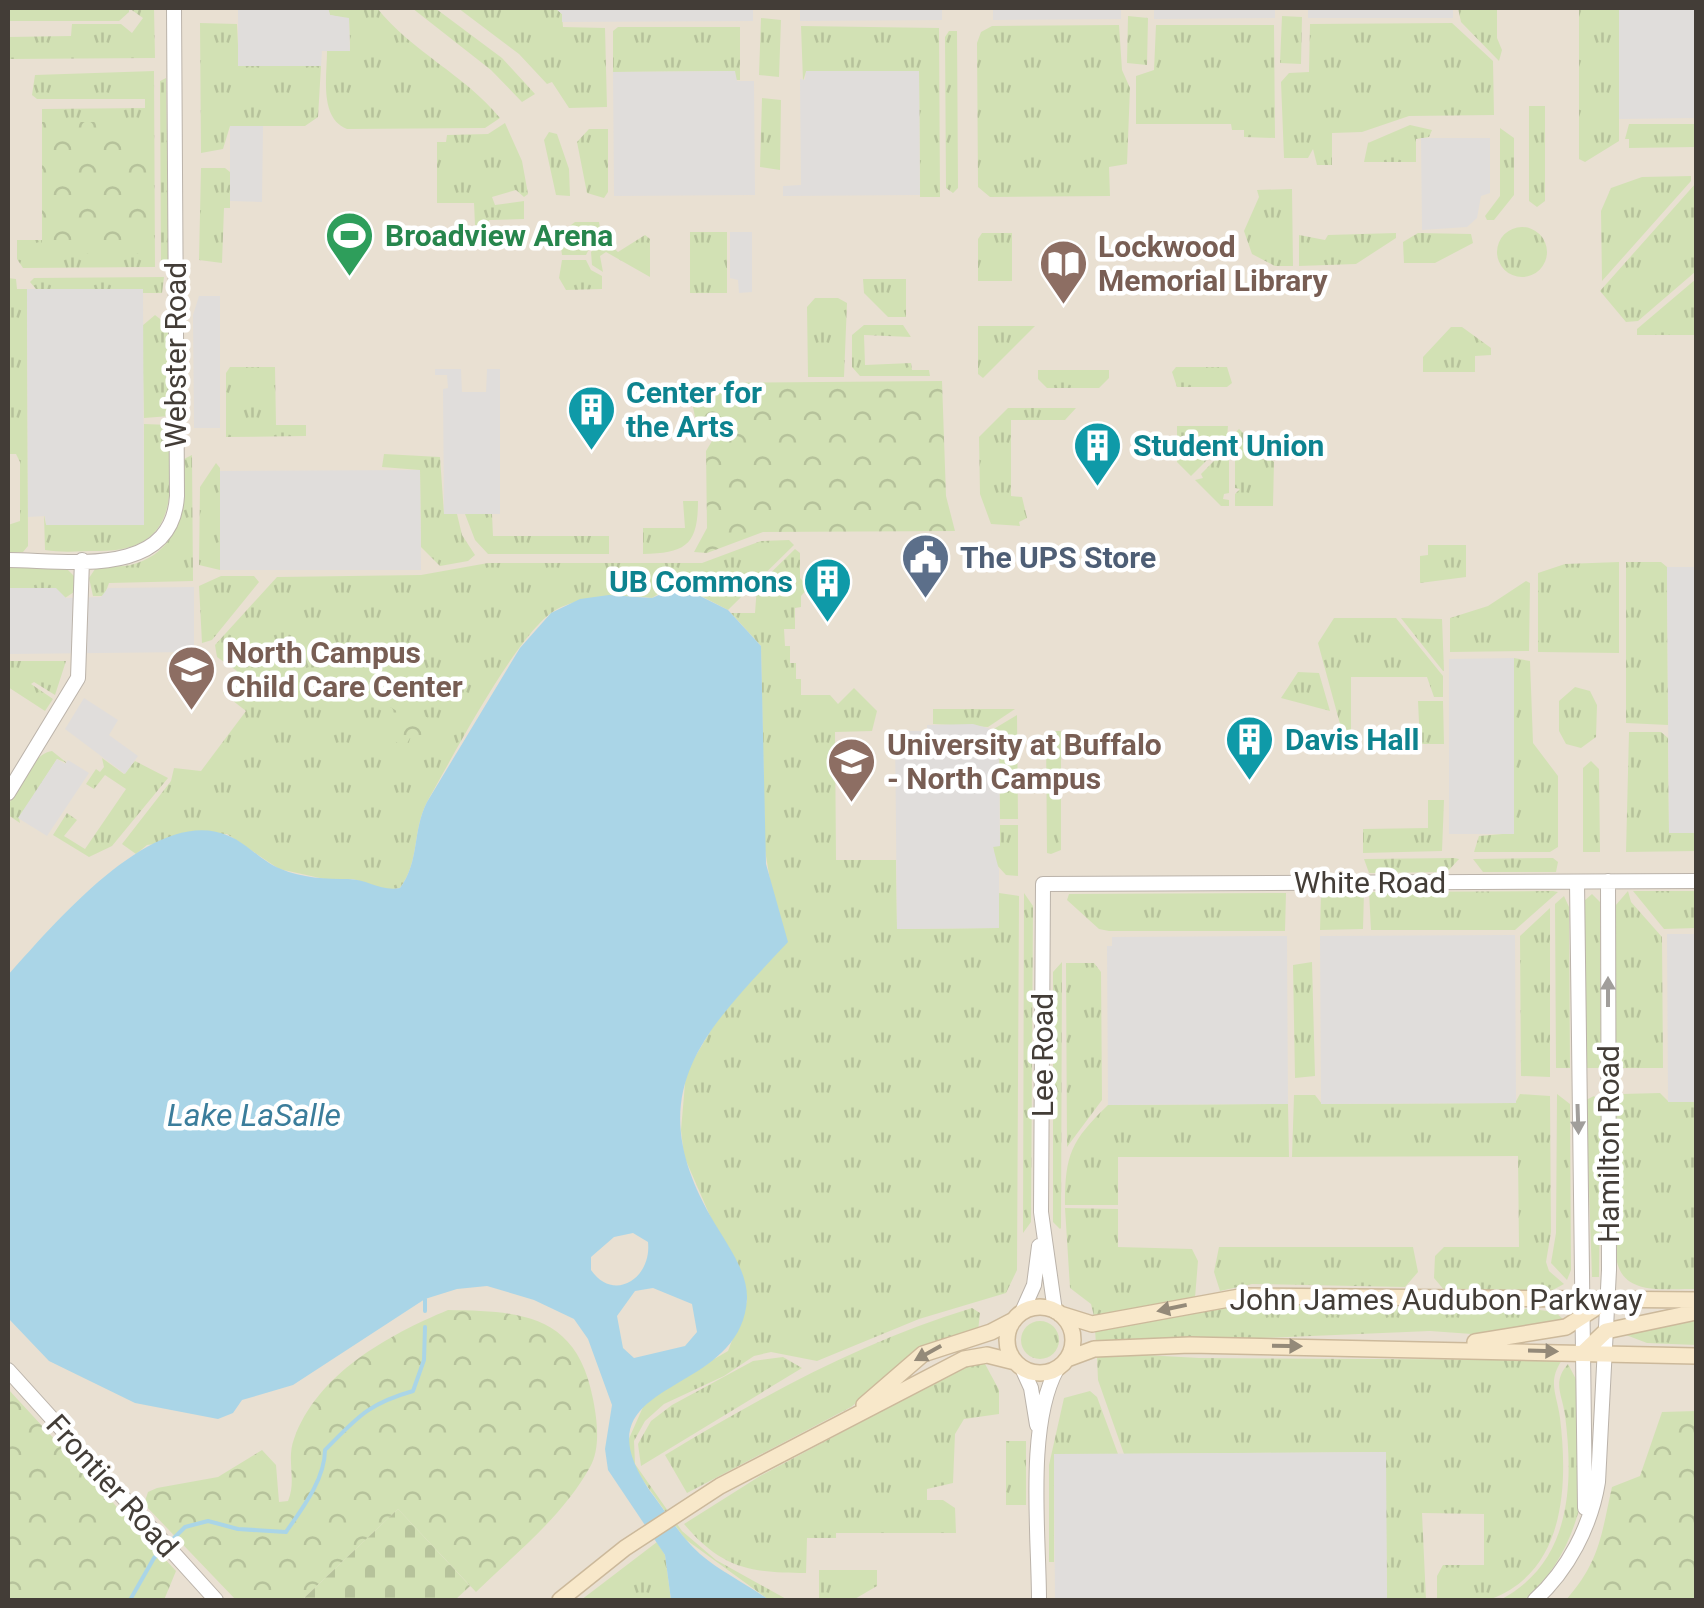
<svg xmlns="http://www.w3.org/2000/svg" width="1704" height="1608" font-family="Roboto,sans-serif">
  <defs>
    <pattern id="grass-tufts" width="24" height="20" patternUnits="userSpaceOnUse" patternTransform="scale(2.5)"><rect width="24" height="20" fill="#d2e1b4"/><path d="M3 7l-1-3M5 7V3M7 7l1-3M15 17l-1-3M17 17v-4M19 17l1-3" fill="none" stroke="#b6c29b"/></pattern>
    <pattern id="forest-crowns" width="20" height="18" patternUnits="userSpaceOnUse" patternTransform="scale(2.5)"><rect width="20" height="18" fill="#d2e1b4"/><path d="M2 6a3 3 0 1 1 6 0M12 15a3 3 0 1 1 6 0" fill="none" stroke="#b6c29b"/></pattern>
    <pattern id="cemetery-stones" width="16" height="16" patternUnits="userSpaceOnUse" patternTransform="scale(2.5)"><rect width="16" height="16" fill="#d2e1b4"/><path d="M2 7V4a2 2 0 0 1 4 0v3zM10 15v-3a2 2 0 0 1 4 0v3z" fill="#b6c29b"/></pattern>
  </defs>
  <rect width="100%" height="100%" fill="#f1ede7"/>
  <!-- education -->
  <path fill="#e9e0d2" d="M8,8H1696V1600H8Z"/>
  <!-- grass -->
  <path fill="url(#grass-tufts)" d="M129,8H154L155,58L8,59V37L71,36L72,24H121L132,33L143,18Z
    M328,8H377C412,52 465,75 500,118L485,128L347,129C319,118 327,76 327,51L350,50L349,19L330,15Z
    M412,8H435L502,58L535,94L522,102L491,70Z
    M458,8H555L562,14L563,27L605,28L607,107L569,108L552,82L547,84L519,54Z
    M1458,8H1497V38L1502,50L1499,61L1461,22Z
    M1579,8H1619V141L1585,162L1579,159Z
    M1128,16L1148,18L1147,65L1127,63Z
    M1282,16L1302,17L1301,64L1280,63Z
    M761,18L781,20L779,77L759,75Z
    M200,23L237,24L239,66H321L318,117L305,126H230L223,149L201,153Z
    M1452,23L1493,61L1494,115L1409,116L1362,132L1332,133V165H1317L1313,149L1308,158H1284L1281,82L1289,73L1309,72L1310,24Z
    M1119,25L1122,70L1130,88L1127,164L1109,167L1110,196L990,197L978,187L977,43L981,32L992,26Z
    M1156,25H1274L1275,138L1244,137V130H1232L1231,124H1136V76L1154,70Z
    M801,26L939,28L940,197H920L919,71L806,72L803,81Z
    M618,27H740V80H736L734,71L613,72V31Z
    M949,31H957L958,188L953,193L946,188L945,37Z
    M154,71L155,267L23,268L17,259V240H42V253L112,122H42V109L145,108V99H37L32,95L35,75Z
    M166,78L169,264L161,267L160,81Z
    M762,98L781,100L780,170L760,167Z
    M1529,106H1545V201L1537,207L1529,201Z
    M505,123L522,161L528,194L524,197L516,190L492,197L495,205L524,201V219L489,220V232H481V226L475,225L474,203H437V142H446L447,135L488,134Z
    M1629,124H1696V147L1629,148V139H1625Z
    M1410,125L1432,130L1429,137L1416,139V162H1364L1368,143Z
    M1500,128L1514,138V195L1494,220H1487L1485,216L1500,196Z
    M589,129H608V192L604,198L587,193L577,142Z
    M549,132L557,134L569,169L570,196L556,195L544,140Z
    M201,168H225L230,172V208H224L222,263L199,260Z
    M1691,176V181L1602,281L1601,211L1611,188L1642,177Z
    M1696,183L1695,272L1638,321L1626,322L1600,291Z
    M1292,189L1293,266H1275L1252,254L1244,231L1259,197L1257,190Z
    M575,222H599L602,239L592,243L586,255H562L559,234Z
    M1497 252a25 25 0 1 1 50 0a25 25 0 1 1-50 0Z
    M690,232H727V293H690Z
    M982,233H1012V281H978V239Z
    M1396,233V238L1356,264L1299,266V235L1325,240L1328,235Z
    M1418,233L1471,234L1473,243L1435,263H1404L1403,242Z
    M645,235L650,239V277L606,252L600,256L603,272L592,265L591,252L597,245L609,244L618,252Z
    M562,260H586L591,270L602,276V289L566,290L559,278Z
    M164,277L162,293H143V289H36L30,282L34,278Z
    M8,278L16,279L17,289H27L28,546L23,552H8V525L20,521V462L16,454H8Z
    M863,279H906V317H888L864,293Z
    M1696,279V335H1637V329Z
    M815,298H838L847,303L844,377H808L807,307Z
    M155,315L169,326L170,416L144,418L142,326Z
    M864,325H903L911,337L864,335L865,365L911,363L912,370H929L930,376H860L852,367V335Z
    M978,326H1035L983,378L978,374Z
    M1451,327H1462L1491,348V355L1475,356V372H1423V357Z
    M230,367H275L276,425H306V436L226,437V373Z
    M1176,367H1227L1232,383L1227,387H1177L1172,372Z
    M1038,370H1109V378L1099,388H1047L1038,379Z
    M1008,408H1076L1065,420H1011V496L1022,497L1027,518L1019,522L1020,526L991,524L980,494L979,437Z
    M144,424L170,425C170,487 183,551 99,551C81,551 62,553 45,550L44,515L46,524L144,525Z
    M1177,426H1228L1227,438L1211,437L1217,450L1191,476L1177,462Z
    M1239,429L1274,462L1273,506H1235V494L1240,489L1235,488V433Z
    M1222,453L1229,457V493L1224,494L1223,499L1229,500V506H1221L1195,480L1203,478L1201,474Z
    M384,454L440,457L444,514H457L462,535L475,555L468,561L440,566L421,547L420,470L382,467Z
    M192,455L193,581L109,583L104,596H93L89,578L95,569C108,565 121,568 134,564C184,549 184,501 184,459Z
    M216,463L220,468V570L199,565L200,487Z
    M683,501H698C698,545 686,553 643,554V528H685Z
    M465,514H492L493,536H609V554H488L475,540Z
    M789,540L794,545L728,610L703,597L664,590L652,598C626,594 577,596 554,611C516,635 452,758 427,802C412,831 420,861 400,888L386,890L353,879L329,880L279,869L227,834L147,845L136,854L122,844L171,781L174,768L201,771L246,711L223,693L237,671L217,657L215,645L277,577L421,575L488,563H702L761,541Z
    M1428,545H1466V577L1420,583V556L1428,555Z
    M795,549L800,553V578L809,587L801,596V607L795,608V629H784L785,646H790V663H796V679H801V695H830L838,704L854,688L877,711L872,731L835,732L836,860H896L897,929L998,928L999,893L1019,896L1017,1270L1006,1293L919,1319L817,1361L771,1352L754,1356L724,1376L664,1404L645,1421L634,1441L635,1464L682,1531L716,1560L788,1600H769L685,1539L632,1465L627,1443L647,1398L728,1351L747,1301L684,1156L681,1130L686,1072L720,1015L770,880L765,850L761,646L731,613H755L757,586Z
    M1619,562V653L1538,652V573L1565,564Z
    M1626,562H1661L1667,567L1668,725L1626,723Z
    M8,567H65L74,576V592L65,598L55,588H8Z
    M221,576H254L259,582L212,640L202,643L199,586Z
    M1526,581L1530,583L1529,651L1450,652V618L1488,606Z
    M1334,618H1396L1443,676V697H1434L1427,677H1351V735H1343L1318,643Z
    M1401,618L1442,619L1444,671H1443Z
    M1514,658L1530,661L1533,743L1558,776V847L1550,852H1474L1479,836L1514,833Z
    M8,661H66L55,695L34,682L31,684L53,699L45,711L8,687Z
    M1298,672L1319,673L1330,711L1281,698Z
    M1575,687L1590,691L1597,705L1596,737L1581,748L1566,744L1559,731V701Z
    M1418,701H1443L1444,744H1420Z
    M933,709H1015L988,727L933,724Z
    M1017,715L1018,819H1000L999,749L992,730Z
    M1046,731H1061V850L1051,854L1047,853Z
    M1629,732H1661L1668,738L1669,833H1696V851L1626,852Z
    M52,751L67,763L57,759L19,818L20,823L8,815C7,796 33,753 52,751Z
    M102,758L124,774L135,761L168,778L112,846L89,857L53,835L67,813L77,820L64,836L85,849L126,789L105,775L94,789L86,784L96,769L100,772L104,767Z
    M1591,761L1599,769L1600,852H1583V768Z
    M1428,800H1444L1442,851L1363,853V829L1428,828Z
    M1000,825H1018V876L1006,875L995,863L993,846L1000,845Z
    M1553,858L1558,862L1556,872H1483L1473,859Z
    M1364,859L1454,858L1459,859L1447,872L1369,873Z
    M1628,891L1631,902L1662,937L1663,1068H1616L1615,906Z
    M1633,891H1696V928L1664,929Z
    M1364,892L1363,929L1320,930L1321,893Z
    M1369,892L1553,891L1558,892L1515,930H1371Z
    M1024,893L1033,906L1031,1222L1023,1233Z
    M1286,893L1285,931H1109L1099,929L1067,900L1069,894Z
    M1592,894L1600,902L1601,1068H1584V901Z
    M1564,896L1569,907L1570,1068H1556L1555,904Z
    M1550,908V1077L1521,1076L1520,936Z
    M1062,962L1061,1228L1060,1229L1053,1222V972Z
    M1312,962L1315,1076L1295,1078L1293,965Z
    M1066,963H1094L1101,972L1102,1100L1067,1147Z
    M1660,1093L1669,1102H1696V1289C1668,1288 1625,1297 1617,1262L1616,1104L1622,1094Z
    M1520,1094L1550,1096L1551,1232L1546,1262L1549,1271L1564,1284L1547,1293L1445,1291L1434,1278L1435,1256L1444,1247H1519L1518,1156L1292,1157L1294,1095H1315L1322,1104L1515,1103Z
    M1557,1094L1570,1104L1571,1270L1567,1280L1551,1263L1556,1233Z
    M1594,1096L1601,1104L1599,1277H1592L1586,1100Z
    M1288,1104L1289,1157H1118V1205H1065C1065,1154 1071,1141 1108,1105Z
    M1065,1208L1118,1209V1247L1192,1249L1198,1261L1195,1298L1104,1319L1094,1316L1091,1304L1070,1288Z
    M1219,1247H1413L1418,1272L1405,1287L1252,1284L1220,1291L1214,1272Z
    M1233,1305L1532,1309L1555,1312L1564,1320L1486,1335L1430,1331L1096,1345L1095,1329Z
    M972,1308L980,1313L978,1331L929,1345L851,1407L687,1493L665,1455C765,1395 860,1342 972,1308Z
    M1696,1318V1345L1647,1343L1626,1335V1331Z
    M1021 1340a19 19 0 1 1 38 0a19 19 0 1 1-38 0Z
    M1109,1353L1199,1358L1562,1360C1547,1382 1557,1394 1560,1418C1568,1484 1566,1571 1491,1599C1476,1604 1453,1600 1437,1600V1576L1443,1565H1484V1514L1422,1513L1426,1600H1387L1385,1452L1124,1454L1098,1380L1097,1357Z
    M783,1357L802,1368L641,1466L638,1444L651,1421L672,1405L753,1361Z
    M984,1362L999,1390V1414L964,1419L955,1434L953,1483L927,1489V1500H943L955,1508L956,1533H836V1538H807L806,1573C751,1573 722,1569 684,1524L760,1476L966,1366Z
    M1568,1364L1578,1383L1580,1506C1571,1542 1553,1576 1524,1600H1500C1571,1563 1574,1486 1565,1415C1562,1394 1552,1382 1568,1364Z
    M1090,1391L1097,1397L1118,1454H1054V1562H1049V1465L1064,1398Z
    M1006,1441H1026V1505H1006Z
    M657,1542L665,1555L671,1600H581Z
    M819,1570H877V1586L853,1600H819Z"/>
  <!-- forest -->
  <path fill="url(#forest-crowns)" d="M42,122H112L150,146L151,254H42Z
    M942,381L946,496L955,531L763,532L707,553L694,552L707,528L706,451L715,436L730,434L731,418L695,417L690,392H704V383Z
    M390,707L412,720L417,712L428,718L419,743L410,738L405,747L381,734Z
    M448,1310C523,1311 577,1315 593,1399C597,1419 601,1448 590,1467C563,1516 516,1553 476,1592L398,1509L302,1600H236L144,1504L148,1492L157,1488L218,1477L262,1450L276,1465L279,1502L288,1501C297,1480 286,1460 294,1439C317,1374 388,1335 448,1310Z
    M8,1389L176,1571L164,1600H8Z
    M1696,1411V1600H1566C1600,1561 1601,1536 1612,1487L1640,1476L1662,1412Z"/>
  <!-- cemetery -->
  <path fill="url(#cemetery-stones)" d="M398,1509L470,1586L455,1600H302Z"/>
  <!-- pitch -->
  <path fill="#d2e1b4" d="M8,8H129V12L119,21H8Z"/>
  <!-- parking -->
  <path fill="#e0dddb" d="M238,8H328L330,15L349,18L350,51H322L321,66H238Z
    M555,8H753V21L562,22V14Z
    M800,8H942V20L800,21Z
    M993,8H1121V19L993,20Z
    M1154,8H1275V18L1154,19Z
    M1308,8H1453V18H1308Z
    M1619,8H1696V118L1619,119Z
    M735,71L737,81H754L755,195L614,196L613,72Z
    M806,71H919L920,195L783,196V186L801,185L800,79L805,80Z
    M230,126H263L262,202L230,201Z
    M1421,138H1490V193L1481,196L1477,218L1467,227L1422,230Z
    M730,232H752V292L739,293L738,280L730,278Z
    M27,289H143L144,525H46L45,516L28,517Z
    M199,296H220V428H194L193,315Z
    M435,369H461L462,392H486L487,369H500V514H444L443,389L448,388L447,375H435Z
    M420,470L421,570H220V471Z
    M1667,567H1696V833H1669Z
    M194,587V652L8,654V588H56L66,598L101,597L108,588Z
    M1514,658V834H1449V659Z
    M84,698L118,720L109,735L138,756L125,774L65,729Z
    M973,724L991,729L999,744L1000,846L993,847L999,870V928L897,929L895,731H927V725Z
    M57,759L65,764L68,760L89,773L47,836L18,818Z
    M1667,934H1696V1102H1668Z
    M1515,935L1516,1103L1321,1104L1320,936Z
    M1287,936L1288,1104L1108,1105L1107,946H1112V937Z
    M1386,1452L1387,1600H1055L1054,1454Z"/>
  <!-- water -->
  <path fill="#aad5e7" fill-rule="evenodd" d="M680,586L728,610L761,646L766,864L788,942C705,1031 639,1091 711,1217C725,1242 748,1270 747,1299C741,1402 567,1375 653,1495C668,1515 681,1537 700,1554C721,1572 747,1584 769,1600H671L665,1555L608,1470L605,1449L612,1405L588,1339L574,1319L534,1300L487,1286L457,1289L425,1299L293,1385L242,1400L233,1413L218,1419L135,1403L49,1361L8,1318V975C51,928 154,802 229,836C248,844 262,862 281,869C301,878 327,879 348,879C367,879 382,892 400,888C420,861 412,831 427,802L520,648L551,613L580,599L609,595L652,598ZM633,1233L648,1242C652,1278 614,1303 591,1270V1257L614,1237ZM653,1288L692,1304L697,1332L685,1346L634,1358L623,1348L617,1316L635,1291Z"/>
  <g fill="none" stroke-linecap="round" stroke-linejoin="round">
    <!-- stream -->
    <path stroke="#aad5e7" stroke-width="4" d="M425,1311V1299
      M130,1600L154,1558L185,1527L208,1521L238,1529L286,1532C302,1509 325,1479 325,1450C357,1418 367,1404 413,1391L424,1360L425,1327"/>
    <defs>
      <path id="tertiary" d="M8,560C66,560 172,580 177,496L174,8
        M8,793L78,678L82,560
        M1577,882L1585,1508
        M1055,1311L1041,1212L1043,884L1696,881
        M1022,1312L1034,1285L1039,1246
        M1022,1368L1031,1388L1037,1425
        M8,1370L216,1600
        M1039,1600C1039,1536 1026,1425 1057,1369
        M1535,1600C1568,1570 1591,1526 1598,1482L1609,1270L1608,881"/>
      <path id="secondary" d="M1007 1340a33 33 0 1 1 66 0a33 33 0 1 1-66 0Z
        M1060,1314L1092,1324L1245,1296L1696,1300
        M1475,1342L1566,1327L1608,1300
        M1583,1353L1606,1331L1696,1312
        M1067,1359L1094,1349L1190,1345L1696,1356
        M864,1405L923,1354L991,1332L1014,1320
        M560,1600L625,1548L720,1486L964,1359L987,1355L1015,1362"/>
    </defs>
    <!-- tertiary casing -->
    <use href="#tertiary" stroke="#bbb3aa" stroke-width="16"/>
    <!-- secondary casing -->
    <use href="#secondary" stroke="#ccb99b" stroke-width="18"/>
    <!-- tertiary -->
    <use href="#tertiary" stroke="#fff" stroke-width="14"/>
    <!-- secondary -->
    <use href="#secondary" stroke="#f8e8ca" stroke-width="15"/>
  </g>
  <!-- one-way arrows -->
  <defs><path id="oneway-solid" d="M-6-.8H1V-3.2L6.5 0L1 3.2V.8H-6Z" transform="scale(2.5)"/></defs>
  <g fill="#a19e9b">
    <use href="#oneway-solid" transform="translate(1608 992) rotate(-90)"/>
    <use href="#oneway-solid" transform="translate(1578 1119) rotate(88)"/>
  </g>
  <g fill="#948a79">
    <use href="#oneway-solid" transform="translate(1172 1308) rotate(168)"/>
    <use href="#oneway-solid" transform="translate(1287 1346) rotate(1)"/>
    <use href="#oneway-solid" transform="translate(1543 1351) rotate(2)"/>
    <use href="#oneway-solid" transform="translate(928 1353) rotate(151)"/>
  </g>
  <!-- icons -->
  <defs>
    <symbol id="stadium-pin" viewBox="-11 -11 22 30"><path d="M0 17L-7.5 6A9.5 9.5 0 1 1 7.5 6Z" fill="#2e9e5b" stroke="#fff"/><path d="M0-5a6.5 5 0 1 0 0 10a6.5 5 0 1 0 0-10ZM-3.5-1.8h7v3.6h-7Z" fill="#fff"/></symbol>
    <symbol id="library-pin" viewBox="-11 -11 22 30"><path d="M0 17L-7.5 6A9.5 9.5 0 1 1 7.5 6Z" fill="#8d6e63" stroke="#fff"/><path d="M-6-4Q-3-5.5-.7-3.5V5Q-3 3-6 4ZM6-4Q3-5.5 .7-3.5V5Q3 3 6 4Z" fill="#fff"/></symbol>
    <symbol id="building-pin" viewBox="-11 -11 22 30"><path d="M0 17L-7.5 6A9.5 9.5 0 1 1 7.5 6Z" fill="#0f9aa8" stroke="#fff"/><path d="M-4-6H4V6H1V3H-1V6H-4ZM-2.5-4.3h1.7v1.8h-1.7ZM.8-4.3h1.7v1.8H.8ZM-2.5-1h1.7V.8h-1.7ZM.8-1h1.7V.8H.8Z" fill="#fff"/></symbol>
    <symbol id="civic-pin" viewBox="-11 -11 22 30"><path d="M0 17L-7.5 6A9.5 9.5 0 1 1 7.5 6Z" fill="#5c6f8a" stroke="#fff"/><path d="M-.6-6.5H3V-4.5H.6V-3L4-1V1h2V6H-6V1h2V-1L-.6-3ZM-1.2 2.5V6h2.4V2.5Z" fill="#fff"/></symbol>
    <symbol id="school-pin" viewBox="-11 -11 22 30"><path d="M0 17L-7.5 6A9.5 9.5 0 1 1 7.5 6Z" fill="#8d6e63" stroke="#fff"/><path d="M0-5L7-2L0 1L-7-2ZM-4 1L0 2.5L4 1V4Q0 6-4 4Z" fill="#fff"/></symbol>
    <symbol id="university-pin" viewBox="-11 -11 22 30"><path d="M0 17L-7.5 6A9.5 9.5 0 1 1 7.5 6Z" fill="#8d6e63" stroke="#fff"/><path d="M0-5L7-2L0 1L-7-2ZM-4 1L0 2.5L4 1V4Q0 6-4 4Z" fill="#fff"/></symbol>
  </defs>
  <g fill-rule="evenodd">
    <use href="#stadium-pin" x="322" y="208" width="55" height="75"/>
    <use href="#library-pin" x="1036" y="236" width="55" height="75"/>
    <use href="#building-pin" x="564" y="382" width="55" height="75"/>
    <use href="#building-pin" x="1070" y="418" width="55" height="75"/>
    <use href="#civic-pin" x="898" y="530" width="55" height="75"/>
    <use href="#building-pin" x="800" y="554" width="55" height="75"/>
    <use href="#school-pin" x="164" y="642" width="55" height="75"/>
    <use href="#building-pin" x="1222" y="712" width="55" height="75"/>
    <use href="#university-pin" x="824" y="734" width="55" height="75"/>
  </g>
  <g text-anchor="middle" stroke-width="9" stroke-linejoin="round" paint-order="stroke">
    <!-- leisure labels -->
    <g font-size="30" font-weight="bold" fill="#27864d" stroke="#fff" text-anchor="start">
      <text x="385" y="246">Broadview Arena</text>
    </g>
    <!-- education labels -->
    <g font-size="30" font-weight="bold" fill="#785e54" stroke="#fff" text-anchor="start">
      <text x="1098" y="257">Lockwood<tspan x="1098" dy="34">Memorial Library</tspan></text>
      <text x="226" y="663">North Campus<tspan x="226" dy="34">Child Care Center</tspan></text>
      <text x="887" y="755">University at Buffalo<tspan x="887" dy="34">- North Campus</tspan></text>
    </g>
    <!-- street labels -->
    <g font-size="30" fill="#433d37" stroke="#fff">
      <text transform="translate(176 355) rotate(-90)" y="10">Webster Road</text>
      <text x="1370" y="893">White Road</text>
      <text transform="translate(1043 1055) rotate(-90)" y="10">Lee Road</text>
      <text transform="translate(1609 1144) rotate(-90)" y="10">Hamilton Road</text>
      <text x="1436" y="1310">John James Audubon Parkway</text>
      <text transform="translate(112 1486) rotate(48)" y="10">Frontier Road</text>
    </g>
    <!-- culture labels -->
    <g font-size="30" font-weight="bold" fill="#0d838f" stroke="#fff" text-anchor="start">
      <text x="626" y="403">Center for<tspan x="626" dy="34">the Arts</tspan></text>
      <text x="1133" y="456">Student Union</text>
      <text x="793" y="592" text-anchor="end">UB Commons</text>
      <text x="1285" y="750">Davis Hall</text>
    </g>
    <!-- service labels -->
    <g font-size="30" font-weight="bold" fill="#4e5e75" stroke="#fff" text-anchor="start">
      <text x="960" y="568">The UPS Store</text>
    </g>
    <!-- water labels -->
    <g font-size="32" font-style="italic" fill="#3b7d9b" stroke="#fff">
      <text x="254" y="1126">Lake LaSalle</text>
    </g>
  </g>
  <!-- border -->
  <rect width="1704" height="1608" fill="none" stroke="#433d37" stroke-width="20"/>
</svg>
